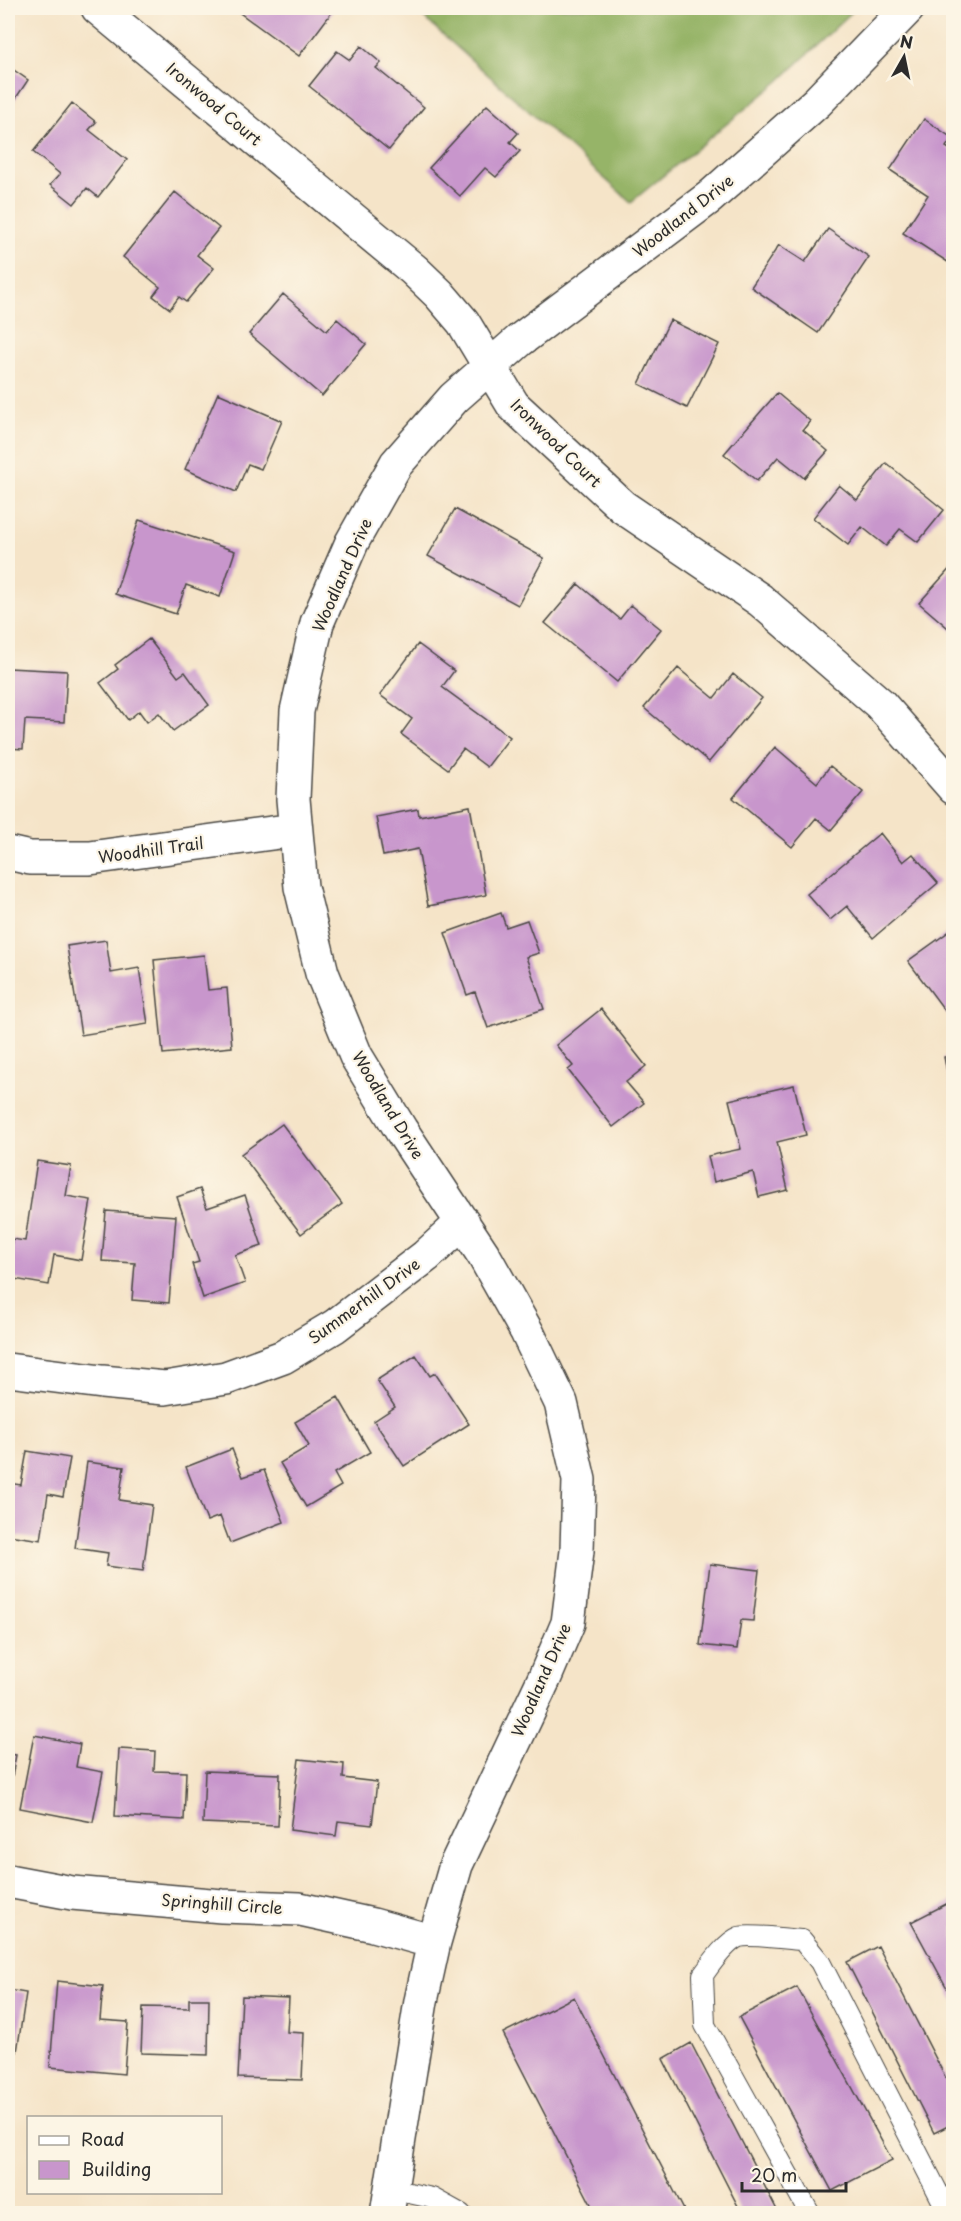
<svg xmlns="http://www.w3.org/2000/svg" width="961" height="2221" font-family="'Playpen Sans',sans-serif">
  <rect width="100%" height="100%" fill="#fcf5e5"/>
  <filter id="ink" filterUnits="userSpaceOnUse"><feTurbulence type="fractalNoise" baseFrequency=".0167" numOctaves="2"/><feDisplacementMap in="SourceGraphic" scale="12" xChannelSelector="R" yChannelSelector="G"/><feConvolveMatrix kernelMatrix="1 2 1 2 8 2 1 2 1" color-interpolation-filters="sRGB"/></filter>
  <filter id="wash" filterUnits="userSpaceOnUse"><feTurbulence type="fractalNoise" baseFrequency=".008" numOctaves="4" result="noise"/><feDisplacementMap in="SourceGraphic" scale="24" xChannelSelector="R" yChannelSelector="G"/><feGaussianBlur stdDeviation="1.35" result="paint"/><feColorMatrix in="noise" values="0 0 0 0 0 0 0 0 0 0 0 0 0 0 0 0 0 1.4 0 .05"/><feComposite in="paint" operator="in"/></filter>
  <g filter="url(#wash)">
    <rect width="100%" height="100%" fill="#f5e4c8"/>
    <!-- forest -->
    <path fill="#96b467" stroke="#607049" stroke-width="1.5" d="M413,8H856L778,82L631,202Z"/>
    <g id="blocks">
      <!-- building -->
      <path fill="#c896cc" d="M233,8H335L299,56Z
        M361,46L381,63L376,68L424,107L389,150L309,86L337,51L350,60Z
        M8,66L28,80L8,110Z
        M72,103L96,122L89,130L127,160L98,197L87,188L74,204L50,185L60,174L33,152Z
        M487,105L518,133L510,142L520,151L496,177L485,168L460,196L429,168Z
        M924,119L952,138L946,147L954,152V266L903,233L928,195L890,170Z
        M175,192L219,228L197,255L214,268L186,302L179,297L170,309L153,296L160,287L123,257Z
        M828,229L869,257L818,333L751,287L779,245L805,262Z
        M283,294L327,331L337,319L366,344L322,396L249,334Z
        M670,320L719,344L687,408L639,384Z
        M218,393L282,421L261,469L248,464L236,492L185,469Z
        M777,393L810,421L803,430L828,451L804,478L778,457L757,481L724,454Z
        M886,463L944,510L918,542L900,529L886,546L862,527L848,545L813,518L839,485L857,500Z
        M455,509L544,558L518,605L428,556Z
        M139,520L235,551L220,597L186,585L176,614L115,594Z
        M954,564V633L919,603Z
        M578,584L620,619L631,605L661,629L617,682L545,623Z
        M149,639L178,677L185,672L209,705L173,731L159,713L147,722L139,711L128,720L100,683L118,669L115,665Z
        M418,644L454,671L442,687L510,737L487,767L463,749L448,769L401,734L412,719L380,695Z
        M8,668L67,671L64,722L25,720L23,749L8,748Z
        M678,668L714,698L733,674L762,698L709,762L644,708Z
        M775,747L817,783L830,766L863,792L831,830L816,818L792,847L733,798Z
        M470,806L486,895L428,906L418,849L383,856L376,817L418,809L419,816Z
        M880,833L903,862L913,854L938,883L873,938L847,906L830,920L807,894Z
        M501,913L506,927L527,920L539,953L526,957L544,1009L488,1028L475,992L467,995L445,933Z
        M954,928V1023L908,961Z
        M106,940L111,973L139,968L148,1024L81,1035L67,946Z
        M204,955L208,990L227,988L232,1047L163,1054L154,960Z
        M601,1009L646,1066L626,1082L644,1103L613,1127L568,1070L573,1066L556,1045Z
        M954,1055V1096H952L944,1057Z
        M794,1085L806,1135L777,1142L788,1190L759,1197L753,1172L714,1182L708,1156L741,1149L729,1100Z
        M282,1124L342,1204L301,1234L241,1154Z
        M37,1161L71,1166L66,1196L91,1200L81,1260L54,1255L49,1285L8,1278L12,1239L25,1241Z
        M200,1189L207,1208L245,1195L262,1246L235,1255L245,1283L203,1298L192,1264L199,1262L177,1197Z
        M106,1211L176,1216L169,1303L132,1300L135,1263L102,1261Z
        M416,1355L430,1376L435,1373L469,1424L404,1466L374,1421L395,1407L377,1380Z
        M338,1397L370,1452L334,1473L341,1486L306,1507L280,1463L309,1446L295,1422Z
        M232,1449L243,1477L264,1470L284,1522L230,1543L220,1516L207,1521L186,1467Z
        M27,1451L70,1458L63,1497L48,1494L41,1540L8,1535V1483L21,1485Z
        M87,1462L124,1467L119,1500L152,1505L143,1571L106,1566L108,1553L75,1548Z
        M710,1564L759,1570L753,1621L741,1620L737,1649L700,1645Z
        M34,1735L80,1744L76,1767L103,1772L93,1822L20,1808Z
        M119,1749L155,1751L154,1771L186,1772L184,1820L115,1816Z
        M8,1754L16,1755L9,1793H8Z
        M299,1759L344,1764L343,1778L377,1782L372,1825L338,1821L336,1836L290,1830Z
        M205,1771L280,1774L278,1826L203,1823Z
        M954,1900V2001L911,1922Z
        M878,1946L954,2094V2123L934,2133L847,1962Z
        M57,1981L103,1986L100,2020L128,2022L124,2074L50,2067Z
        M797,1987L892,2160L832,2191L739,2017Z
        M8,1990L26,1993L17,2052L8,2051Z
        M242,1996L289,1998L287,2032L304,2033L302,2080L238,2078Z
        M574,1997L686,2214H596L503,2033Z
        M189,1999H209L208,2055L141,2053L143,2007L189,2008Z
        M691,2043L779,2214H742L663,2059Z"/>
    </g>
  </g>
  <g filter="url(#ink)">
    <use href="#blocks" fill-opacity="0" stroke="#494743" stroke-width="1.5"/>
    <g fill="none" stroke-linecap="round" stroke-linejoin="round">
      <defs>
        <path id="lane" d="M391,2189L432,2198L461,2214
          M810,2214L705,2025L703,1975C711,1964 726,1942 739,1937C750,1934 789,1939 802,1940L820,1962L949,2214"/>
        <path id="street" d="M98,8L414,270L439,294L463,322L513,405L623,507L760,600L880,704L954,788
          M8,853L30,858H90L294,830
          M8,1370L102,1382L165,1388L226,1378L283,1357L335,1326L426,1256L463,1222
          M8,1881L72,1893L222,1906L300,1909L373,1925L434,1942
          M387,2214L421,2001L434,1942L456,1865L545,1677L568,1623L577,1551L579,1480L561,1403L527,1332L483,1254L401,1130L356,1056L322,973L301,887L293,799L297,711L317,623L352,542L396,464L454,398L520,340L710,197L817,102L908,8"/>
      </defs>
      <!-- lane casing -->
      <use href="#lane" stroke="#494743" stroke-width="22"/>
      <!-- street casing -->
      <use href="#street" stroke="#494743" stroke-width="36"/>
      <!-- lane -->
      <use href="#lane" stroke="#fff" stroke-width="20"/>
      <!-- street -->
      <use href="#street" stroke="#fff" stroke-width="33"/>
    </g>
  </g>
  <g text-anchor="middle" stroke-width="4.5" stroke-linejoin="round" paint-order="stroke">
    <!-- street labels -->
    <g font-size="16" fill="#2b2b2b" stroke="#fcf5e5">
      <text transform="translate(214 104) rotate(40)" y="6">Ironwood Court</text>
      <text transform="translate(683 216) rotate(-38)" y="6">Woodland Drive</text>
      <text transform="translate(556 443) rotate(44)" y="6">Ironwood Court</text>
      <text transform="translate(342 575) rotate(-66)" y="6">Woodland Drive</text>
      <text transform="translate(151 850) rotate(-8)" y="6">Woodhill Trail</text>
      <text transform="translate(388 1105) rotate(59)" y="6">Woodland Drive</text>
      <text transform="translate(364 1301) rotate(-36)" y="6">Summerhill Drive</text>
      <text transform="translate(541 1680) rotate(-66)" y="6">Woodland Drive</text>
      <text transform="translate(222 1904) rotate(4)" y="6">Springhill Circle</text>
    </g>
  </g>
  <!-- margin -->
  <rect width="961" height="2221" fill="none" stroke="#fcf5e5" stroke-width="30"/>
  <!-- legend -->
  <rect x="27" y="2116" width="195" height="78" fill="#fcf5e5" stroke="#a8a49b" stroke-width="1.5"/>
  <rect x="39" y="2136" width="30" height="9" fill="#ffffff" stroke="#a8a49b" stroke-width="1.5"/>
  <text x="81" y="2146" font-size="18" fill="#2b2b2b">Road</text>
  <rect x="39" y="2161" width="30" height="18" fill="#c896cc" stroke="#a8a49b" stroke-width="1.5"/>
  <text x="81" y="2176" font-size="18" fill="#2b2b2b">Building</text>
  <!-- north arrow -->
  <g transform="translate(904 57) rotate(9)" stroke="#fcf5e5" stroke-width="4.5" paint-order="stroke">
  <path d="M0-4.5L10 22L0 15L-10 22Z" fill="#2b2b2b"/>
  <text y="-9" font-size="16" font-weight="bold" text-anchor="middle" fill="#2b2b2b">N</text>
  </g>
  <!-- scale -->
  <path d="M742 2182v9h104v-9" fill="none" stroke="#2b2b2b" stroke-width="3"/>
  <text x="751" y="2182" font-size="18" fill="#2b2b2b" stroke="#fcf5e5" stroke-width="4.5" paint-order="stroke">20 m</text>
</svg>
